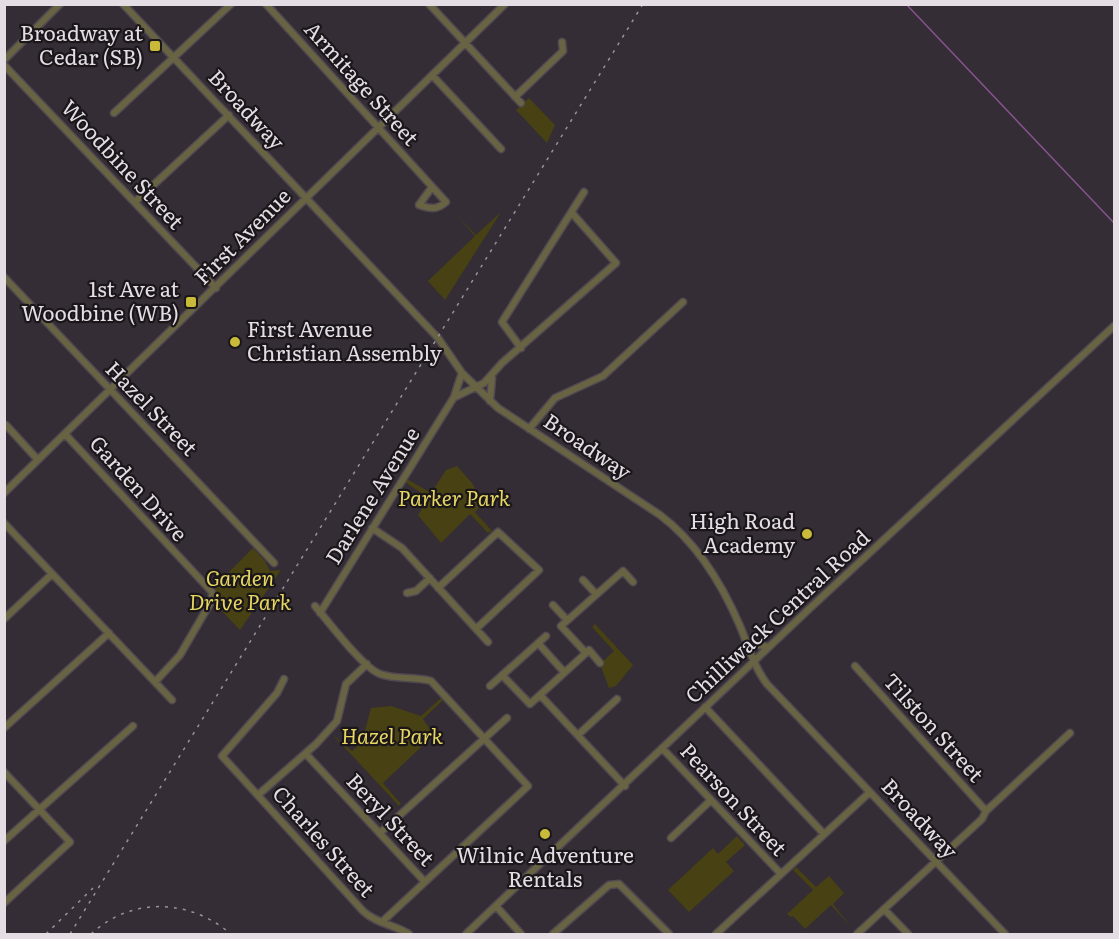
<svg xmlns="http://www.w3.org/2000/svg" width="1119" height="939" font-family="Literata,serif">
  <rect width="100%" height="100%" fill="#342d35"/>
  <!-- green -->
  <path fill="#474113" d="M529,98L555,125L547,143L516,110Z
    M454,212L476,235L501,212L445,300L428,281L475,236Z
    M457,466L472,483L483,504L475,512L492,531L488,533L470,514L441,543L418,515L428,498L405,482L407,479L431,493L446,470Z
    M253,548L265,561L270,571L281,570L240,630L214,603L216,594L212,589Z
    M595,624L633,665L616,686L609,688L600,664L614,651L592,627Z
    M441,698L443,700L423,719L434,735L383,783L401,804L399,806L332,734L352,751L362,742L371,708L391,706L421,716Z
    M737,836L745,845L726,862L734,871L689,912L668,890L713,848L718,854Z
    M796,867L816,887L829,876L844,893L833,904L852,928L831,905L805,929L793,916L791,917L787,914L813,890L793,870Z"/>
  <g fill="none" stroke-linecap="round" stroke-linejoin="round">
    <!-- stream -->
    <path stroke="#87538e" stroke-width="1.5" d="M906,4L1114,223"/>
    <defs>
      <path id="minor" d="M123,4L438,338L462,373L498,408L660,515C696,542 722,584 740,626C748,645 754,667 767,684L1005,934
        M266,4L446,202C437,210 431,209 419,205L432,187
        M429,4L521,103
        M4,60L60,4
        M4,65L216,288
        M432,75L501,149
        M515,97L563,51L562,42
        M114,113L231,4
        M135,202L229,115
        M4,277L274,563
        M521,348L502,322L584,192
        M455,397L484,383L502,363L616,263L572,213
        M490,401L492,378
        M6,425L38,460
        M529,429L555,398L603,376L683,302
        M65,434L212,592V600L180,655L155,682
        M4,493L505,4
        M4,523L172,700
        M372,528L402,548L488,642
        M583,580L596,594
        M438,588L498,532L539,570L476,629
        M407,593L416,591L430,578
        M553,605L567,620
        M315,606C328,621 363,668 380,674C396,680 415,676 431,681L528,786L383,921
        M320,613L454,397L462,373
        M4,619L52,574
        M538,643L564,672
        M747,643L769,647
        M600,663L589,650L586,653L561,626L623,571L633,582
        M855,666L986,811
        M502,675L530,704L586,653
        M284,679L277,693L222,756L363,911C375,923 395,925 409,934
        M490,686L546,636
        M541,696L625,786
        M705,707L824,834
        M4,728L109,633
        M578,735L617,699
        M662,748L781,874
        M306,754L425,882
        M4,772L70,842L4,903
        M258,795L316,744L337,721L346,684L367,664
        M380,833L507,718
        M671,838L711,800
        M4,841L133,726
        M496,906L521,934
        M884,909L908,934
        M466,934L808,610L1114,326
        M553,934L609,885L619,884L669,934
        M716,934L870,792
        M857,934L982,819L986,811L1070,733"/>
    </defs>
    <!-- minor casing -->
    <use href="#minor" stroke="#504951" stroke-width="9"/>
    <!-- minor -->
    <use href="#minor" stroke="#676343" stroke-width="6"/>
    <!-- rail -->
    <path stroke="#989299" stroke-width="1.5" stroke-dasharray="3 6" stroke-linecap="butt" d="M46,934L93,888
      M70,934L643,4
      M91,934C132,896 190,899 231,934"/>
  </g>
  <!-- markers -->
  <g fill="#caba3a" stroke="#1a161a" stroke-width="2">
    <rect x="149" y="40" width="12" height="12" rx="3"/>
    <rect x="185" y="296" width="12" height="12" rx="3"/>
    <circle cx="235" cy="342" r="6"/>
    <circle cx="807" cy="534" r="6"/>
    <circle cx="545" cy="834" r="6"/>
  </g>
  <g text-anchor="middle" stroke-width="4.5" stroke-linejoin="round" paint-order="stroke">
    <!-- poi labels -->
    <g font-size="21" fill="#e4dee4" stroke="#1a161a" text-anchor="end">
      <text x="143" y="41">Broadway at<tspan x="143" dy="24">Cedar (SB)</tspan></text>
      <text x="179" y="297">1st Ave at<tspan x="179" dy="24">Woodbine (WB)</tspan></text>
      <text x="247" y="337" text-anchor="start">First Avenue<tspan x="247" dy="24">Christian Assembly</tspan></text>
      <text x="795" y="529">High Road<tspan x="795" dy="24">Academy</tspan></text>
      <text x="545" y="863" text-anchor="middle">Wilnic Adventure<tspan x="545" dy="24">Rentals</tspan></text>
    </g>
    <!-- street labels -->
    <g font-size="21" fill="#e4dee4" stroke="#1a161a">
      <text transform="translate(361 84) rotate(48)" y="7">Armitage Street</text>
      <text transform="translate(246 110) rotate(47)" y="7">Broadway</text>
      <text transform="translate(122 165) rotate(47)" y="7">Woodbine Street</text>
      <text transform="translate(243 237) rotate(-45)" y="7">First Avenue</text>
      <text transform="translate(151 409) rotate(46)" y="7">Hazel Street</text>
      <text transform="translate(587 447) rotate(34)" y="7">Broadway</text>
      <text transform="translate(138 489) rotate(48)" y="7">Garden Drive</text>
      <text transform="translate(373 496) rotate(-58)" y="7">Darlene Avenue</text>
      <text transform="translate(778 617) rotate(-43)" y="7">Chilliwack Central Road</text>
      <text transform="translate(933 728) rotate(48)" y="7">Tilston Street</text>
      <text transform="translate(733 800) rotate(47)" y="7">Pearson Street</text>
      <text transform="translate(919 819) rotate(47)" y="7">Broadway</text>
      <text transform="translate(390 820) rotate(47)" y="7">Beryl Street</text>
      <text transform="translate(323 842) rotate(48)" y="7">Charles Street</text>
    </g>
    <!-- park labels -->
    <g font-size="21" font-style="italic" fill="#e6d762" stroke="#1a161a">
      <text x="454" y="506">Parker Park</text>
      <text x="240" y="586">Garden<tspan x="240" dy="24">Drive Park</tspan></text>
      <text x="392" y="744">Hazel Park</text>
    </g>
  </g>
  <!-- border -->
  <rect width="1119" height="939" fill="none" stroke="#e4dee4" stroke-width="12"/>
</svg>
